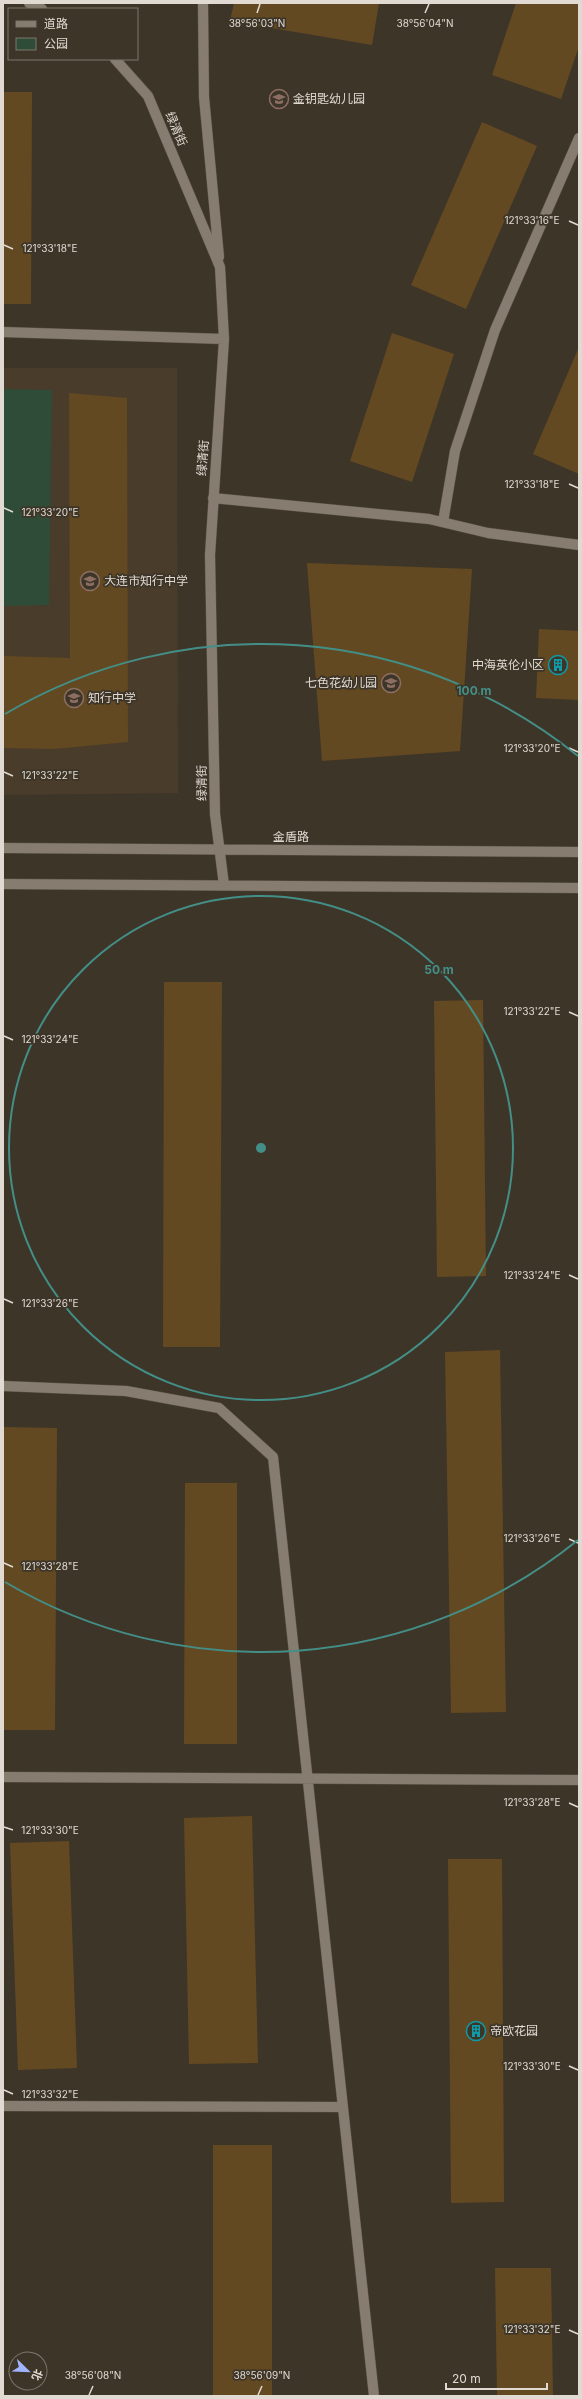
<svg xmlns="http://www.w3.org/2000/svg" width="582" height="2399" font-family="Inter,'Noto Sans SC',sans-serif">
  <rect width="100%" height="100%" fill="#3e3529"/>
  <!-- built -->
  <path fill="#493c2b" d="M3,368H177L178,793L3,795Z"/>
  <!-- green -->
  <path fill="#2e4c37" d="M3,389L52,390L49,605L3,606Z"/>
  <!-- building -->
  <path fill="#634921" d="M234,3H379L372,45L230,21Z
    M516,3H579V46L561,99L492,75Z
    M3,92H32L31,304H3Z
    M482,122L537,146L466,309L411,285Z
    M392,333L454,354L412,482L350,461Z
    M579,347V474L533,454Z
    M69,393L127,398L128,742L54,749L3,748V656L70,658Z
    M307,563L472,569L460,751L322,761Z
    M539,629L579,631V700L536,698Z
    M164,982H222L220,1347H163Z
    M483,1000L486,1276L437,1277L434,1001Z
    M500,1350L506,1712L451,1713L445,1352Z
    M3,1427L57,1428L55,1730H3Z
    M185,1483H237V1744H184Z
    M252,1816L258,2063L189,2064L184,1818Z
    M69,1841L77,2068L18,2070L10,1843Z
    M448,1859H502L504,2202L451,2203Z
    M213,2145H272V2396H213Z
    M495,2268H551L553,2396H497Z"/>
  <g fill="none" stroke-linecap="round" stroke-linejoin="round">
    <defs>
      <path id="minor" d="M29,3L42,9
        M203,3L204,97L219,257
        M115,59L148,96L220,267L224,339L210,555L215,814L224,885
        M3,332L224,339
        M213,498L429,519L488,533L579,545
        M443,522L455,451L495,330L579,138
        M3,848L579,852
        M3,884L579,888
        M3,1386L126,1391L219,1408L273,1457L374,2396
        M3,1777L579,1780
        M3,2106L343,2107"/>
    </defs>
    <!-- minor casing -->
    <use href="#minor" stroke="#595247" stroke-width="11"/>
    <!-- minor -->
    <use href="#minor" stroke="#867c6f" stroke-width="10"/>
  </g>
  <!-- ticks -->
  <path fill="none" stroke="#e0dad2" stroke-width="1.5" d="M257,13L260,4M425,13L429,4M569,221L578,225M4,245L13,249M569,484L578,488M4,508L13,512M569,748L578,752M4,772L13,776M569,1012L578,1016M4,1036L13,1040M569,1275L578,1279M4,1299L13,1303M569,1539L578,1543M4,1563L13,1567M569,1803L578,1807M4,1827L13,1830M569,2066L578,2070M4,2090L13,2094M569,2330L578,2334M89,2395L93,2386M258,2395L262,2386"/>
  <!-- distance rings -->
  <g fill="none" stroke="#438f87" stroke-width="2">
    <circle cx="261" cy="1148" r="252"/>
    <path d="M578 1540A504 504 0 0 1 5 1582M5 714A504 504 0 0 1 578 756"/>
  </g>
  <!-- icons -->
  <defs>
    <symbol id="school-ring" viewBox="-11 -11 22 22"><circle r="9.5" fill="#3e3529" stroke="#8d6e63" stroke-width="1.5"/><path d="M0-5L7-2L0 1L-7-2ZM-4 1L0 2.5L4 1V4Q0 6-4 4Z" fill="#8d6e63"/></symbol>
    <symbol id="building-ring" viewBox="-11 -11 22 22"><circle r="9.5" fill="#3e3529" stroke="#0f9aa8" stroke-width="1.5"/><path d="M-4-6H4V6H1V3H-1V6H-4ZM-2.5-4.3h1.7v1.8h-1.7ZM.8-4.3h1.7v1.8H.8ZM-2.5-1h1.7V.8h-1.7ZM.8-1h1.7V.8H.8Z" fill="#0f9aa8"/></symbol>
  </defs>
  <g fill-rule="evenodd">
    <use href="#school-ring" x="268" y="88" width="22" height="22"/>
    <use href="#school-ring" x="79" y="570" width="22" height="22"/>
    <use href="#building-ring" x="547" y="654" width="22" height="22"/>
    <use href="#school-ring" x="380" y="672" width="22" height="22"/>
    <use href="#school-ring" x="63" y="687" width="22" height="22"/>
    <use href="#building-ring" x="465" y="2020" width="22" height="22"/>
  </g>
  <g text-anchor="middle" stroke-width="3.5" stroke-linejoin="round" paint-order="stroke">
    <!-- poi labels -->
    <g font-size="12" fill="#e0dad2" stroke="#3e3529" text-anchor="start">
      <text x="293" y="103">金钥匙幼儿园</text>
      <text x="104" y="585">大连市知行中学</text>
      <text x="544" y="669" text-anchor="end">中海英伦小区</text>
      <text x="377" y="687" text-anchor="end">七色花幼儿园</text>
      <text x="88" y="702">知行中学</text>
      <text x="490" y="2035">帝欧花园</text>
    </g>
    <!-- street labels -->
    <g font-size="12" fill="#e0dad2" stroke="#3e3529">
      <text transform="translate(176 129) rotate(67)" y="4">绿清街</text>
      <text transform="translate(203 458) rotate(-86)" y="4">绿清街</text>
      <text transform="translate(202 783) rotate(-91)" y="4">绿清街</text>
      <text x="291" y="841">金盾路</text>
    </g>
  </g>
  <g font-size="10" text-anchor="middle" fill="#e0dad2" stroke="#3e3529" stroke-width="3.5" stroke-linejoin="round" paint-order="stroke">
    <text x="257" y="27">38°56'03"N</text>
    <text x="425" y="27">38°56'04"N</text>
    <text x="532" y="224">121°33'16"E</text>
    <text x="50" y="252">121°33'18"E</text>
    <text x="532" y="488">121°33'18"E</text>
    <text x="50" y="516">121°33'20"E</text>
    <text x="532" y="752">121°33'20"E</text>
    <text x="50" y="779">121°33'22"E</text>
    <text x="532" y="1015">121°33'22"E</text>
    <text x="50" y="1043">121°33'24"E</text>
    <text x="532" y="1279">121°33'24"E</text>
    <text x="50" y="1307">121°33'26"E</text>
    <text x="532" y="1542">121°33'26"E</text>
    <text x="50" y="1570">121°33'28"E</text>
    <text x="532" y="1806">121°33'28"E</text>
    <text x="50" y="1834">121°33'30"E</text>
    <text x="532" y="2070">121°33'30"E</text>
    <text x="50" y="2098">121°33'32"E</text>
    <text x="532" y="2333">121°33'32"E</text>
    <text x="93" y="2379">38°56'08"N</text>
    <text x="262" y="2379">38°56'09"N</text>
  </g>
  <circle cx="261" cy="1148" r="6" fill="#438f87" stroke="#3e3529" stroke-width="2"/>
  <g font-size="12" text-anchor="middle" font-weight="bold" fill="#438f87" stroke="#3e3529" stroke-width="3.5" stroke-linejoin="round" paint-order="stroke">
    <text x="474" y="695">100 m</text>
    <text x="439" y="974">50 m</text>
  </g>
  <!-- border -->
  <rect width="582" height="2399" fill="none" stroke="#e0dad2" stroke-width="8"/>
  <!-- legend -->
  <rect x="8" y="8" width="130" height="52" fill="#3e3529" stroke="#7f776d"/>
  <rect x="16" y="21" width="20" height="6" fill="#867c6f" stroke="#7f776d"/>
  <text x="44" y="28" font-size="12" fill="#e0dad2">道路</text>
  <rect x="16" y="38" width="20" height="12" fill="#2e4c37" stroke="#7f776d"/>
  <text x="44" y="48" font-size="12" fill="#e0dad2">公园</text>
  <!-- north arrow -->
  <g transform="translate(28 2371) rotate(113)"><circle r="19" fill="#3e3529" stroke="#7f776d"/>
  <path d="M0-3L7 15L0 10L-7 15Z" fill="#a1b3fd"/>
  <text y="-6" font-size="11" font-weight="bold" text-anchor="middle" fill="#e0dad2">北</text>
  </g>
  <!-- scale -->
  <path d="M446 2383v6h101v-6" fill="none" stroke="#e0dad2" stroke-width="2"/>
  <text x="452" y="2383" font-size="12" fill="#e0dad2" stroke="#3e3529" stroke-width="3" paint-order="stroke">20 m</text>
</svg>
